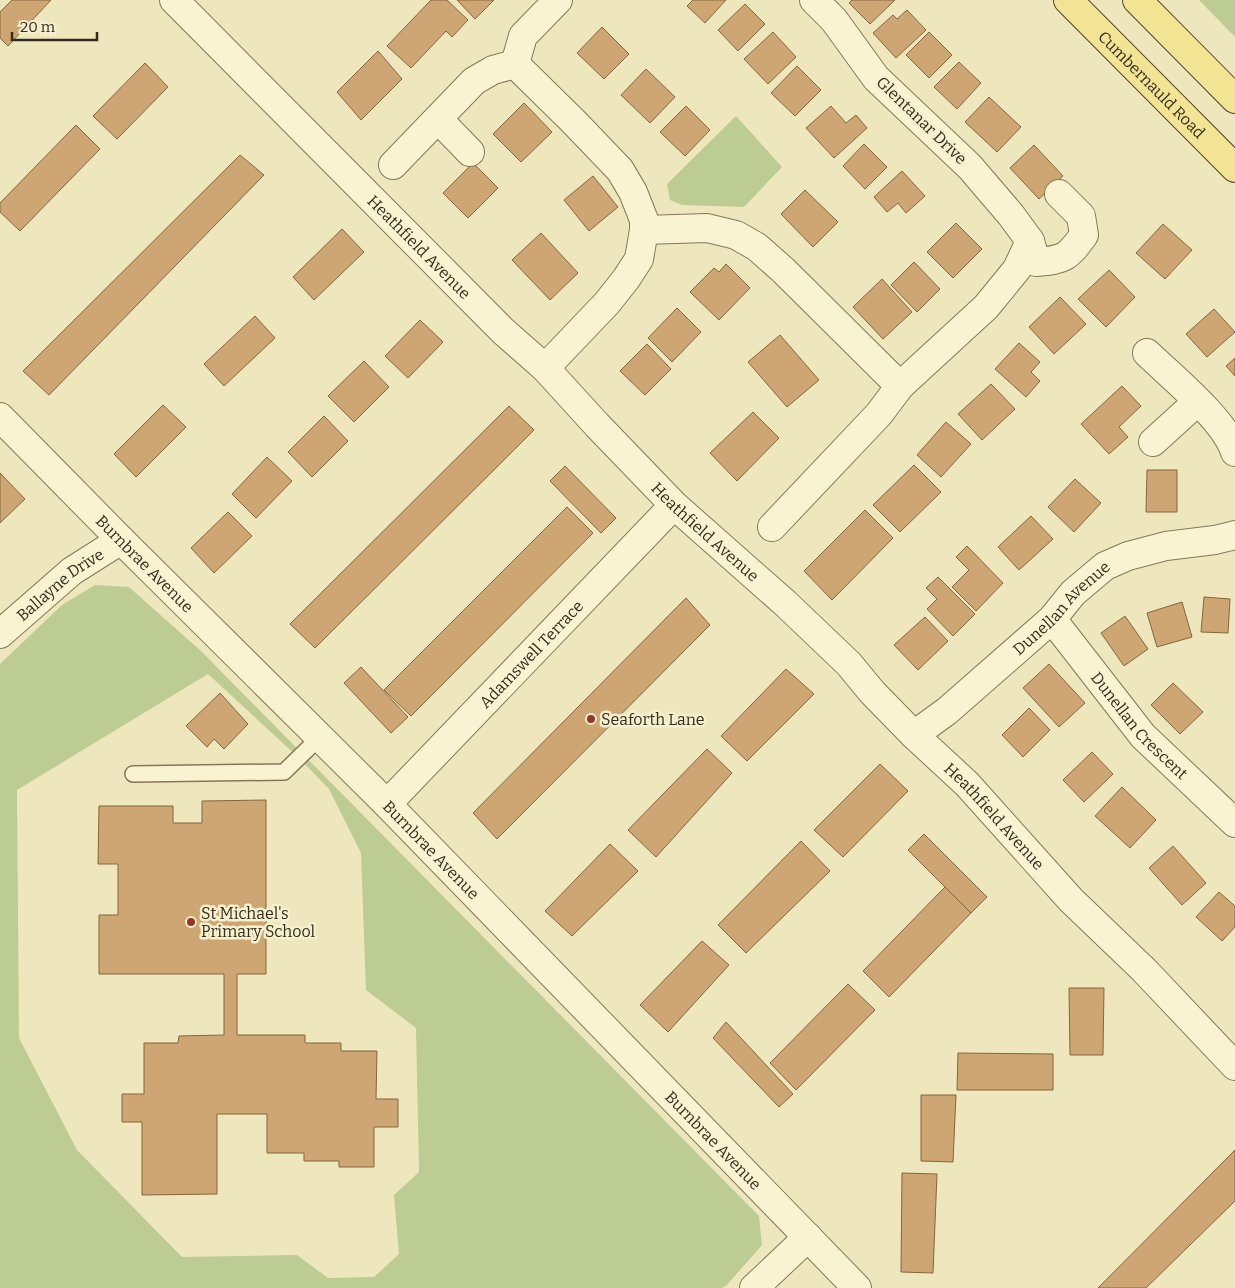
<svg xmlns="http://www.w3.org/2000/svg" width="1235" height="1288" font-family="Bitter,serif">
  <rect width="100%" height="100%" fill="#eee7be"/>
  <!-- green -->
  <path fill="#bdcc92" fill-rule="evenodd" d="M1199,0H1235V37Z
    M736,116L782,167L744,207L682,205L670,200L667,184Z
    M95,585L129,587L201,651L759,1216L762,1245L726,1286L722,1288H0V664L62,605ZM208,674L299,758L329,789L361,853L366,990L416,1028L419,1172L394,1195L399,1254L374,1277L328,1278L297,1255L182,1257L77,1150L19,1038L17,790Z"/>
  <!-- building -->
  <path fill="#cda673" stroke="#86653c" d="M12,0H51L8,46L0,38V12Z
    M431,0H447L468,20L452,37L446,31L411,68L387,46Z
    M457,0H494L475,19Z
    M693,0H726L705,23L687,6Z
    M852,0H895L870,24L849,3Z
    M745,4L765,24L738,51L718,30Z
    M907,10L926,30L896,58L873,33L893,15L897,19Z
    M602,27L629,54L604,79L577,53Z
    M773,32L796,57L768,84L744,59Z
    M929,32L952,55L929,78L906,55Z
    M378,51L402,79L361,120L337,92Z
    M959,62L981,83L957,109L934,87Z
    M145,63L168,87L117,139L93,116Z
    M797,66L821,90L795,116L771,93Z
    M646,69L675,97L650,123L621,95Z
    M989,97L1021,127L997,152L965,122Z
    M524,103L552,132L521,162L493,134Z
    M686,106L710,130L685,156L660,132Z
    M831,106L846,123L856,115L867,128L834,158L806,128Z
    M76,125L100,149L20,231L0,212V203Z
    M864,144L887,167L865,189L843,166Z
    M1034,145L1063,176L1039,199L1010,168Z
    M240,155L264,175L49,395L23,371Z
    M473,163L498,188L468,218L443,193Z
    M902,171L925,196L906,213L898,203L887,212L874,197Z
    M593,176L618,207L589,231L564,200Z
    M805,190L838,222L813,247L781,214Z
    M956,223L982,249L953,278L927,252Z
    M1163,224L1192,250L1165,279L1136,253Z
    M342,229L364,252L314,300L293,277Z
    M541,233L578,273L550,300L512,260Z
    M914,262L940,289L917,312L891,285Z
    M726,264L750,288L719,320L690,292L714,268L719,272Z
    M1109,270L1135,297L1106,327L1078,299Z
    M882,279L912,312L883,339L853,307Z
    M1060,297L1086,324L1054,354L1029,327Z
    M677,308L701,332L672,362L648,338Z
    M1214,309L1235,332L1207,357L1186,334Z
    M255,316L275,338L224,386L204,364Z
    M420,320L443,342L408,378L385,356Z
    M780,335L819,380L787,407L748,362Z
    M1019,343L1040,362L1031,372L1040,381L1026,397L995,369Z
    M647,344L671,369L645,395L620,371Z
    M1235,358V376L1226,366Z
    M364,361L389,387L354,422L328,396Z
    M991,384L1015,409L982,440L958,414Z
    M1122,386L1141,406L1119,427L1128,437L1109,454L1081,424Z
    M163,405L186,427L136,477L114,454Z
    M509,406L534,430L315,648L290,624Z
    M753,412L779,438L737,481L710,453Z
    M324,416L348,441L312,477L288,452Z
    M946,422L971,444L941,477L917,455Z
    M267,457L292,481L256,518L232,494Z
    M914,465L941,492L900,532L873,505Z
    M565,466L616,518L601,533L550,481Z
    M1147,470H1177V512H1146Z
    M0,473L25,499L0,523Z
    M1075,479L1101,503L1074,532L1048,507Z
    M567,507L593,533L411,716L384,690Z
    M865,510L893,538L832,600L804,571Z
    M228,512L252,536L214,573L191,548Z
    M1031,516L1053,539L1019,570L998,547Z
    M967,546L1003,583L976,611L952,587L969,570L956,557Z
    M938,577L975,614L953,636L927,609L937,599L926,588Z
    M1204,597L1230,599L1228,633L1201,632Z
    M686,598L710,625L497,839L473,813Z
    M1182,602L1192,637L1157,647L1147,613Z
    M1125,616L1148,649L1124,666L1101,633Z
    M925,617L948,641L918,670L894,645Z
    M1049,664L1085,703L1059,727L1023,688Z
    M361,667L408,717L391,733L344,683Z
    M786,669L814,694L747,761L721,736Z
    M1173,683L1203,712L1180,734L1151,705Z
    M220,693L248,724L224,749L214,739L207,747L186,726Z
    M1029,708L1050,730L1023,757L1002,735Z
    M707,749L732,773L656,857L628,830Z
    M1092,752L1113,774L1084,802L1063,780Z
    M880,764L908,791L843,857L814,830Z
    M1122,787L1156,820L1130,848L1095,816Z
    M266,800V974H237V1035H305V1043H341V1051H377L376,1099H398V1127H374V1167H339V1161H304V1153H267V1114H217V1194L142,1195V1122H122V1094H144V1043H178L179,1036L224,1035V974H99V915H118V864H98L99,806H173V823H202V801Z
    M924,834L987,897L971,913L908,850Z
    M801,841L830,871L746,953L718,925Z
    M610,844L638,871L572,936L545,911Z
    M1173,846L1206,883L1182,905L1149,868Z
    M945,887L971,913L889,997L863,971Z
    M1219,892L1235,906V927L1222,941L1196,917Z
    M702,941L729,965L668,1032L640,1005Z
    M848,984L875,1010L796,1090L770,1063Z
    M1069,988H1104L1103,1055H1070Z
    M726,1022L793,1094L779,1107L713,1038Z
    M958,1053L1053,1054V1090H957Z
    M921,1095H956L953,1162L921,1161Z
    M1235,1150V1201L1146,1288H1098Z
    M902,1173L937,1174L933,1273L901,1272Z"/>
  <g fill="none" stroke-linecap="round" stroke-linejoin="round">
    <defs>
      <path id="lane" d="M133,774L284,772L320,737"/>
      <g id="street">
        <path id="s1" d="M174,0L503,331L545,368L597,425L674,505L785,603L849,664L872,692L914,735L967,784L1071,900L1144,970L1235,1066"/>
        <path d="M515,64L523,36L558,0"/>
        <path d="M438,119L470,152"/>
        <path d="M393,165L474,81L493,70L515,64L574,122L620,170L633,192L644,220V230L639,259L626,279L607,303L545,368"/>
        <path d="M644,230L707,228L736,235L757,247L783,270L900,386"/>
        <path d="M1030,241L1036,262C1065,260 1068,257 1084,235L1081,216L1059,194"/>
        <path d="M1147,353C1172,377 1225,420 1235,452"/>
        <path id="s2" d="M0,417L121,540L387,804L857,1288"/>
        <path d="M1153,442L1197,402"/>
        <path d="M772,527L879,414L900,386L986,307L1017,269L1030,241L1011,215L970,167L876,78L834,20L814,0"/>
        <path id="s3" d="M1052,619L1143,736L1235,823"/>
        <path id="s4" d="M0,634L72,571L121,540"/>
        <path id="s5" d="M914,735L947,711L1052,619L1073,593L1105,566L1128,556L1166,546L1215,540L1235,535"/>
        <path id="s6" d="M387,804L674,505"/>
        <path d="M754,1288L808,1237"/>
      </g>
      <g id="primary">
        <path id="s7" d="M1068,0L1235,168"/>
        <path d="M1137,0L1235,99"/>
      </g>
    </defs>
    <!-- lane casing -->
    <use href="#lane" stroke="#877757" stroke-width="18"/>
    <!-- street casing -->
    <use href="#street" stroke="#877757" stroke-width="30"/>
    <!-- primary casing -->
    <use href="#primary" stroke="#54442b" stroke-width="30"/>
    <!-- lane -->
    <use href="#lane" stroke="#f9f3d1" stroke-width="15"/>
    <!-- street -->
    <use href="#street" stroke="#f9f3d1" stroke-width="28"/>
    <!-- primary -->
    <use href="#primary" stroke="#f3e494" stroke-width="28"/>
  </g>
  <!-- markers -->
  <g fill="#973626" stroke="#f6f0ce" stroke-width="2">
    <circle cx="591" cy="719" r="5"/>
    <circle cx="191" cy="922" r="5"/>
  </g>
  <g text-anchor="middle" stroke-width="5" stroke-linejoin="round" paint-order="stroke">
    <!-- street labels -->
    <g font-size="16" fill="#362c1c" stroke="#f6f0ce">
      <text dy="6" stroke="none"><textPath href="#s7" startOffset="119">Cumbernauld Road</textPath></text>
      <text transform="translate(922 120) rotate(44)" y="6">Glentanar Drive</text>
      <text dy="6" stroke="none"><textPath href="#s1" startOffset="348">Heathfield Avenue</textPath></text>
      <text dy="6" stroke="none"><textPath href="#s1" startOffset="752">Heathfield Avenue</textPath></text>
      <text dy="6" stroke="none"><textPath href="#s2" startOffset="206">Burnbrae Avenue</textPath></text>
      <text dy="6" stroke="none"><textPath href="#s4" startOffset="78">Ballayne Drive</textPath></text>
      <text dy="6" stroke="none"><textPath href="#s5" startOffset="195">Dunellan Avenue</textPath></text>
      <text dy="6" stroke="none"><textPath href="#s6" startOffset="208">Adamswell Terrace</textPath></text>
      <text dy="6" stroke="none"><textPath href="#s3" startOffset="138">Dunellan Crescent</textPath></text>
      <text dy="6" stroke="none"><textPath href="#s1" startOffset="1158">Heathfield Avenue</textPath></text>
      <text dy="6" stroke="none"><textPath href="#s2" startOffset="611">Burnbrae Avenue</textPath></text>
      <text dy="6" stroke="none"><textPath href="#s2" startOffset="1016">Burnbrae Avenue</textPath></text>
    </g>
    <!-- poi labels -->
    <g font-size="16" fill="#362c1c" stroke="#f6f0ce" text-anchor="start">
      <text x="601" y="725">Seaforth Lane</text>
      <text x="201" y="919">St Michael's<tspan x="201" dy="18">Primary School</tspan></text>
    </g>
  </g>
  <!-- scale -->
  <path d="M12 32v8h85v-8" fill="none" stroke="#362c1c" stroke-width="2.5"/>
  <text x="20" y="32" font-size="15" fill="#362c1c" stroke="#f6f0ce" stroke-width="4" paint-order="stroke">20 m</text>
</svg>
